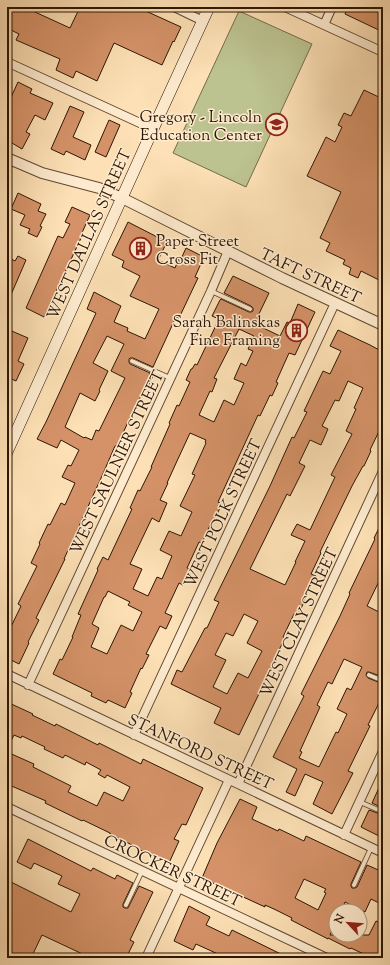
<svg xmlns="http://www.w3.org/2000/svg" width="390" height="965" font-family="'Sorts Mill Goudy',serif">
  <rect width="100%" height="100%" fill="#fde0b5"/>
  <filter id="stains"><feTurbulence type="fractalNoise" baseFrequency=".005" numOctaves="4"/><feColorMatrix values="0 0 0 0 .2 0 0 0 0 .09 0 0 0 0 .02 0 0 0 .5 -.17"/></filter>
  <radialGradient id="worn" r=".72"><stop offset=".6" stop-color="#630" stop-opacity="0"/><stop offset="1" stop-color="#630" stop-opacity=".3"/></radialGradient>
  <!-- green -->
  <path fill="#bcc390" stroke="#746c4a" d="M239,11L312,44L246,187L173,153Z"/>
  <!-- building -->
  <path fill="#d59268" stroke="#2c1604" fill-rule="evenodd" d="M7,7H24L70,28L80,7H137L181,27L174,42L173,41L162,65L114,43L97,81L76,71L73,78L56,70L60,59L16,40L19,34L7,28Z
    M348,7H373L383,12V32L345,14Z
    M18,82L32,89L30,93L53,103L45,120L35,115L26,132L30,134L22,149L7,140V106Z
    M364,90L383,99V282L361,271L358,278L349,274L351,268L343,264L345,260L326,251L330,243L320,238L341,192L307,176L326,137L335,142L342,127L338,125L344,113L351,116Z
    M70,106L84,112L73,137L91,145L85,160L66,151L64,155L51,149Z
    M109,120L120,125L106,157L95,152Z
    M18,193L41,204L38,211L46,214L40,226L42,227L37,237L28,233L30,229L20,225L25,215L11,209Z
    M72,207L90,215L81,235L82,236L44,317L26,308L58,236L63,238L70,224L65,222Z
    M128,222L167,242L158,260L175,268L179,258L181,259L186,248L204,257L195,277L198,278L179,318L176,317L153,367L133,358H130L129,359V362L130,364L150,373L149,374L153,376L147,388L145,387L136,407H135L117,446H115L102,476L64,559H65L36,618L39,620L28,642L29,643L19,664L7,658V635L21,606L18,604L37,566L31,563L40,544L39,543L48,524L50,525L61,503L65,505L75,483L62,477L68,465L71,466L79,450L61,440L57,448L37,439L46,422L96,313L87,309L94,292L121,306L114,322L128,328L127,331L145,339L159,309L130,296L140,276L122,267L124,261L112,255ZM107,336L124,344L111,371L125,378L99,431L96,430L92,440L85,437L84,438L65,427L80,393L95,401L100,391L99,390L108,371L93,363Z
    M18,256L26,260L7,304V257L15,261Z
    M233,276L269,293L257,318L260,319L257,325L280,336L287,322L290,323L298,304L315,312L295,355L289,353L276,382L278,383L272,396L270,395L260,416L258,415L246,441L218,502L222,504L213,522L212,521L202,543L199,542L187,568L190,569L183,585L179,583L165,613L172,616L166,629L160,626L146,654L149,655L142,669L141,668L130,692L132,693L125,708L108,700L106,703L91,696L92,693L53,674L60,659L62,660L73,637H72L81,615L78,614L98,570L97,569L103,557L108,560L132,509L130,508L138,490L140,491L152,467H151L170,424L169,423L177,405L179,406L190,382L186,380L191,369H192L195,364L197,365L219,319L212,316L220,300L221,299L249,312H251L253,311V308L251,306L224,293ZM239,329L254,336L248,349L253,351L246,366L241,363L234,379L244,383L234,405L224,400L214,422L199,415L210,391L212,392L217,379L214,378ZM190,433L206,440L205,442L206,443L192,474L195,475L180,506L192,512L181,536L169,531L160,550L172,556L162,579L157,577L148,596L133,589L142,569L130,564L152,518L159,522L167,503L160,500L168,483H167L177,461ZM108,591L130,602L128,605L142,612L133,631L121,625L107,654L91,647L99,628L92,624L104,597H105Z
    M7,329L28,338L18,361L24,364L16,381L7,377V362L11,352L7,350Z
    M338,330L370,345L383,352V419L380,424L382,425L370,450L371,451L364,466H363L352,486L320,552L321,553L311,574L316,576L304,600H305L298,615L294,614L283,637L285,638L273,662L274,663L239,735L214,723L221,708L171,684L177,670L182,672L205,628H207L219,602L214,600L270,486L292,437L294,438L307,412L304,411L323,371L330,374L341,351L330,346ZM348,381L363,388L354,408L356,409L346,431L352,434L331,475L335,477L310,530L297,524L291,535L305,541L295,562H296L285,585L250,569L287,494L290,496L305,466L299,463L310,440L321,445L328,429L322,426L335,400L339,401ZM244,614L258,621L247,643L262,651L248,678L238,673L227,694L213,687L226,660L215,655L226,633L233,636Z
    M383,520V573L367,606L383,614V677L369,672H367L366,675L368,678L383,684V702L380,701L368,725L370,726L348,771L353,773L332,814L313,804L323,782L305,774L295,796L286,792L297,769L273,757L304,696L301,694L340,616L350,594L349,593L375,539L374,538ZM344,659L362,667L351,690L347,688L337,709L347,714L338,733L336,732L319,767L299,758L302,752L300,751L320,707L317,705L328,682L332,684Z
    M7,702L33,714L32,715L55,726L56,724L98,745L99,743L141,764L143,759L203,788L186,825L182,824L174,839L179,841L169,863L131,846L132,845L110,834V833L83,820L82,821L45,803L46,801L7,784V752L34,764L33,767L71,786L68,792L97,806L104,792L123,801L130,787L107,775L105,778L98,774L101,770L86,762L85,765L65,755L63,758L44,749L45,747L22,736L21,738L14,735L7,749Z
    M383,779V808L372,803Z
    M240,799L257,807L252,819L278,831L279,829L304,841L306,836L361,862L351,884V886L352,888H355L357,887L367,865L383,872V905L371,899L365,912L345,902L341,911H336V922L330,935H369L376,921L383,924V958H372L351,948L350,949L328,938V939L291,920L292,918L276,910L265,905V907L202,878L217,843ZM304,879L326,889L324,892L326,893L318,910L295,898Z
    M369,810L383,815V838L361,827Z
    M28,839L91,871L93,868L115,879L117,875L133,883L123,904V907L125,908H128L139,886L153,892L130,940L134,942L126,958H91L42,935L31,958H7V880L71,912L80,894L58,884L62,876L34,863L31,869L17,862Z
    M189,906L210,917L206,925L229,936L232,930L289,958H218L220,955L196,944L193,950L174,941Z"/>
  <g fill="none" stroke-linecap="round" stroke-linejoin="round">
    <defs>
      <path id="service" d="M211,291L250,309
        M132,361L170,378
        M369,675L383,681
        M360,802L383,812
        M354,885L371,848
        M126,905L142,871"/>
      <path id="minor" d="M174,7L203,21
        M285,7L383,52
        M324,25L332,7
        M7,62L153,129
        M7,167L10,160
        M7,674L383,853
        M28,685L211,291L228,251
        M134,735L335,303
        M238,784L383,471
        M7,807L327,958
        M344,835L383,751
        M146,958L229,780"/>
      <path id="tertiary" d="M7,158L42,173L99,188L122,198L282,278L383,325"/>
      <path id="secondary" d="M7,452L153,129L209,7"/>
    </defs>
    <!-- service casing -->
    <use href="#service" stroke="#604830" stroke-width="5.5"/>
    <!-- minor casing -->
    <use href="#minor" stroke="#604830" stroke-width="10"/>
    <!-- tertiary casing -->
    <use href="#tertiary" stroke="#604830" stroke-width="12"/>
    <!-- secondary casing -->
    <use href="#secondary" stroke="#2c1604" stroke-width="12"/>
    <!-- service -->
    <use href="#service" stroke="#feebcf" stroke-width="4"/>
    <!-- minor -->
    <use href="#minor" stroke="#feebcf" stroke-width="8"/>
    <!-- tertiary -->
    <use href="#tertiary" stroke="#feebcf" stroke-width="10"/>
    <!-- secondary -->
    <use href="#secondary" stroke="#feebcf" stroke-width="11"/>
  </g>
  <!-- icons -->
  <defs>
    <symbol id="school-ring" viewBox="-11 -11 22 22"><circle r="9.5" fill="#feebcf" stroke="#8f2418" stroke-width="1.5"/><path d="M0-5L7-2L0 1L-7-2ZM-4 1L0 2.5L4 1V4Q0 6-4 4Z" fill="#8f2418"/></symbol>
    <symbol id="building-ring" viewBox="-11 -11 22 22"><circle r="9.5" fill="#feebcf" stroke="#8f2418" stroke-width="1.5"/><path d="M-4-6H4V6H1V3H-1V6H-4ZM-2.5-4.3h1.7v1.8h-1.7ZM.8-4.3h1.7v1.8H.8ZM-2.5-1h1.7V.8h-1.7ZM.8-1h1.7V.8H.8Z" fill="#8f2418"/></symbol>
  </defs>
  <g fill-rule="evenodd">
    <use href="#school-ring" x="264" y="112" width="25" height="25"/>
    <use href="#building-ring" x="128" y="236" width="25" height="25"/>
    <use href="#building-ring" x="284" y="318" width="25" height="25"/>
  </g>
  <g text-anchor="middle" stroke-width="3" stroke-linejoin="round" paint-order="stroke">
    <!-- poi labels -->
    <g font-size="16" fill="#2c1604" stroke="#feebcf" text-anchor="end">
      <text x="262" y="122">Gregory - Lincoln<tspan x="262" dy="18">Education Center</tspan></text>
      <text x="156" y="246" text-anchor="start">Paper Street<tspan x="156" dy="18">Cross Fit</tspan></text>
      <text x="280" y="327">Sarah Balinskas<tspan x="280" dy="18">Fine Framing</tspan></text>
    </g>
    <!-- street labels -->
    <g font-size="16" fill="#2c1604" stroke="#feebcf">
      <text transform="translate(88 234) rotate(-66)" y="6">WEST DALLAS STREET</text>
      <text transform="translate(311 275) rotate(25)" y="6">TAFT STREET</text>
      <text transform="translate(116 462) rotate(-65)" y="6">WEST SAULNIER STREET</text>
      <text transform="translate(222 513) rotate(-65)" y="6">WEST POLK STREET</text>
      <text transform="translate(298 622) rotate(-65)" y="6">WEST CLAY STREET</text>
      <text transform="translate(201 751) rotate(25)" y="6">STANFORD STREET</text>
      <text transform="translate(173 870) rotate(25)" y="6">CROCKER STREET</text>
    </g>
  </g>
  <!-- margin -->
  <rect width="390" height="965" fill="none" stroke="#fde0b5" stroke-width="24"/>
  <rect x="8" y="8" width="374" height="949" fill="none" stroke="#2c1604" stroke-width="2"/>
  <rect x="12" y="12" width="366" height="941" fill="none" stroke="#2c1604"/>
  <!-- north arrow -->
  <g transform="translate(348 923) rotate(296)"><circle r="19" fill="#feebcf" stroke="#aa967e"/>
  <path d="M0-3L7 15L0 10L-7 15Z" fill="#8f2418"/>
  <text y="-6" font-size="11" font-weight="bold" text-anchor="middle" fill="#2c1604">N</text>
  </g>
  <rect width="100%" height="100%" filter="url(#stains)"/>
  <rect width="100%" height="100%" fill="url(#worn)"/>
</svg>
